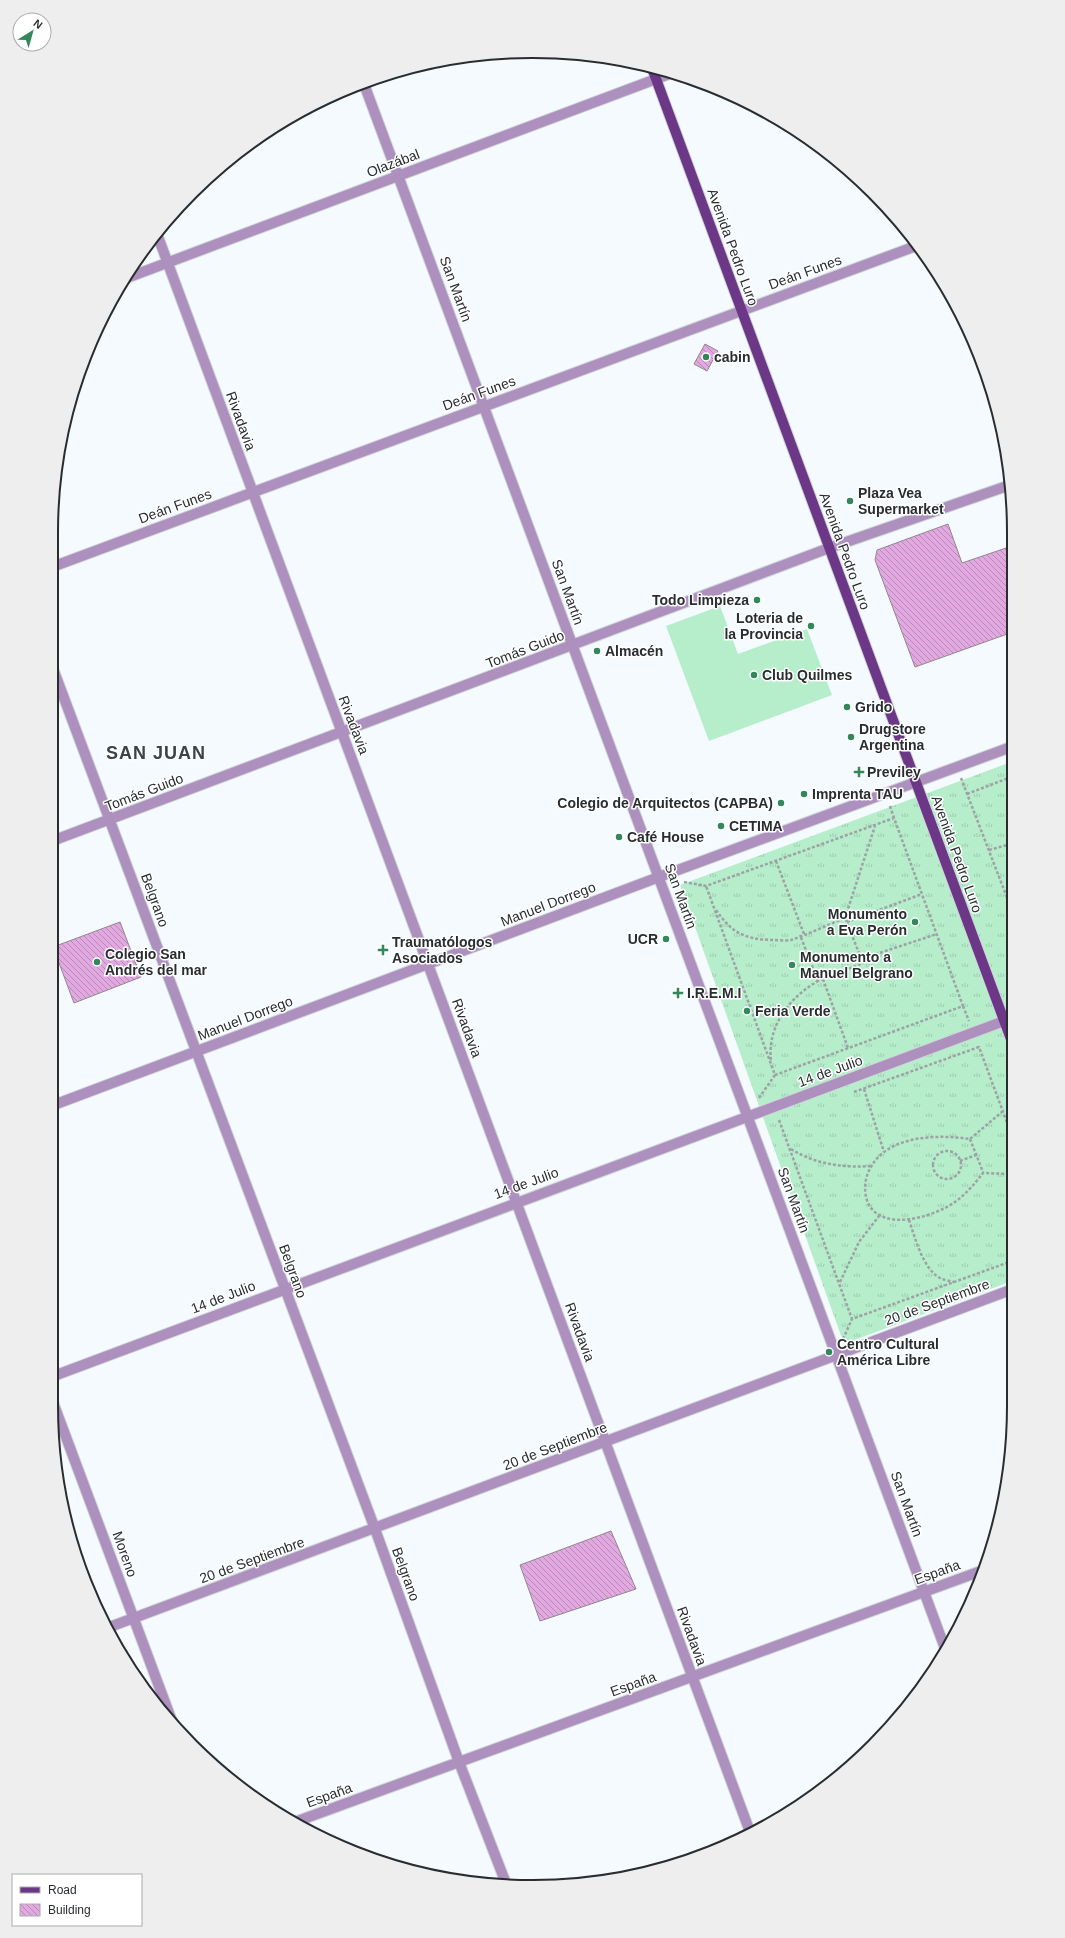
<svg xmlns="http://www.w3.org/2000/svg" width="1065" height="1938" font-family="Helvetica,sans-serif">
  <defs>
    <pattern id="grass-tufts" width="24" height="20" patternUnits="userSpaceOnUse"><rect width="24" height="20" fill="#b6eecb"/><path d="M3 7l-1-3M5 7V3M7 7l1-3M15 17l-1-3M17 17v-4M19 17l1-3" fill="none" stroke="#9cccaf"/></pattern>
    <pattern id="building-back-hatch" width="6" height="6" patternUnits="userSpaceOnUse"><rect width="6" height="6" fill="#e2a8e0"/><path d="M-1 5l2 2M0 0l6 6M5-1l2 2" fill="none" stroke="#b789b6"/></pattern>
  </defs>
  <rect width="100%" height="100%" fill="#f4fafe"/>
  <!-- grass -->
  <path fill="url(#grass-tufts)" d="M1011,762L1012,1281L844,1344L680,885Z"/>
  <!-- pitch -->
  <path fill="#b6eecb" d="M720,606L738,654L807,629L832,695L709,741L666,626Z"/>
  <!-- building -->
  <path fill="url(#building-back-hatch)" stroke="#90888f" d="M705,344L718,351L707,371L694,364Z
    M948,524L962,563L1006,548L1010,560V633L915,667L875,560L877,550Z
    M120,922L141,977L74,1003L53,947Z
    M611,1531L636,1589L540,1621L520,1565Z"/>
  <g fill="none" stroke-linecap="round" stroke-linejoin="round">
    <defs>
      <path id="minor" d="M364,84L946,1651
        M157,234L750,1832
        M124,279L672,73
        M52,567L916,246
        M52,666L375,1529L459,1762L507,1886
        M52,841L829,548L1010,485
        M51,1106L659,877L1011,747
        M51,1377L1012,1018
        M51,1397L172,1721
        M107,1628L1013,1289
        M295,1822L981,1571"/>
      <path id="primary" d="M652,68L1012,1042"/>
    </defs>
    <!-- minor casing -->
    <use href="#minor" stroke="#cfd5d9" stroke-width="12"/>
    <!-- primary casing -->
    <use href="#primary" stroke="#cfd5d9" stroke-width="12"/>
    <!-- path -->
    <path stroke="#9da2a5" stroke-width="2.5" stroke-dasharray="3 2" stroke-linecap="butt" d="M961,778L1011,908
      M967,794L1011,777
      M890,806L894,818
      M989,850L1011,844
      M776,861L804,934
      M684,882L706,886L894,818L963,1006L775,1075L706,886
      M716,910C732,933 744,939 772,940C778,940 786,941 791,940C809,934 827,925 845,918L863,963L818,981L800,935
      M845,918L875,826
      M847,922L922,894
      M861,959L937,934
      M823,979L848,1048
      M963,1006L969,1021
      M771,1060C767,1026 790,997 818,981
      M864,1089L884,1152
      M854,1092L979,1047L1012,1136
      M759,1098L775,1075
      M1003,1111L970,1139C936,1134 883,1135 868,1173C864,1182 864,1196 869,1205C884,1230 925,1218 945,1208C961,1200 973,1186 983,1173L1012,1174
      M779,1120L852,1319L1012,1261
      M970,1139L983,1172
      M791,1149C815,1164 842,1168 871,1166
      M933 1165a14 14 0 1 1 28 0a14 14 0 1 1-28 0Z
      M960,1161L976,1155
      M909,1220C915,1237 923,1271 942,1279C945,1280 950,1281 954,1282
      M840,1282L859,1242L879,1216
      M843,1339L852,1319"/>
    <!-- minor -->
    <use href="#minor" stroke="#ad90bd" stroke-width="10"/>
    <!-- primary -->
    <use href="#primary" stroke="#6c3787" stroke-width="10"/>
  </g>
  <!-- markers -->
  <g fill="#32875b" stroke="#fff" stroke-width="1.5">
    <circle cx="706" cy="357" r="4"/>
    <circle cx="850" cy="501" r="4"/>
    <circle cx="757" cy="600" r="4"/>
    <circle cx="811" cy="626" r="4"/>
    <circle cx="597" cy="651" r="4"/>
    <circle cx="754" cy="675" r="4"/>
    <circle cx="847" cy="707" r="4"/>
    <circle cx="851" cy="737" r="4"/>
    <path d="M857 766h4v4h4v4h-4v4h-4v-4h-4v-4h4z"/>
    <circle cx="804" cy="794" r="4"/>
    <circle cx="781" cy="803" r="4"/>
    <circle cx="721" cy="826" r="4"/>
    <circle cx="619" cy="837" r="4"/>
    <circle cx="915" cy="922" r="4"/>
    <circle cx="666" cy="939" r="4"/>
    <path d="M381 944h4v4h4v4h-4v4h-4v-4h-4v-4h4z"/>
    <circle cx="97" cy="962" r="4"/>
    <circle cx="792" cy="965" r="4"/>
    <path d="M676 987h4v4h4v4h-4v4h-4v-4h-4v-4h4z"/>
    <circle cx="747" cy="1011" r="4"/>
    <circle cx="829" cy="1352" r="4"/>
  </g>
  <g text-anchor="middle" stroke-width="3" stroke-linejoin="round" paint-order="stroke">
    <!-- street labels -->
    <g font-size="14" fill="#292d30" stroke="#fff">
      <text transform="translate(393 163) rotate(-21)" y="5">Olazábal</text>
      <text transform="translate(733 247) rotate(70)" y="5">Avenida Pedro Luro</text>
      <text transform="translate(805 272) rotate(-20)" y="5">Deán Funes</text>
      <text transform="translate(456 289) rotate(70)" y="5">San Martín</text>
      <text transform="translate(479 393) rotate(-20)" y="5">Deán Funes</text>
      <text transform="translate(241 421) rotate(70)" y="5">Rivadavia</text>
      <text transform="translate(175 506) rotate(-20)" y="5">Deán Funes</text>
      <text transform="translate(845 551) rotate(70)" y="5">Avenida Pedro Luro</text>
      <text transform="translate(568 592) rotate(70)" y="5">San Martín</text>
      <text transform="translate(525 649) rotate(-21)" y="5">Tomás Guido</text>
      <text transform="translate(354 725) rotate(69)" y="5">Rivadavia</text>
      <text transform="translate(144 792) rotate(-21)" y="5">Tomás Guido</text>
      <text transform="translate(957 854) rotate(70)" y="5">Avenida Pedro Luro</text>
      <text transform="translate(681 896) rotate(70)" y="5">San Martín</text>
      <text transform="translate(155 900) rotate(70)" y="5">Belgrano</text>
      <text transform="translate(548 904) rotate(-21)" y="5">Manuel Dorrego</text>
      <text transform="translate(245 1018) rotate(-21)" y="5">Manuel Dorrego</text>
      <text transform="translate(467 1028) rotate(70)" y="5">Rivadavia</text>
      <text transform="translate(830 1071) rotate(-20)" y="5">14 de Julio</text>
      <text transform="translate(526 1183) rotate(-20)" y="5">14 de Julio</text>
      <text transform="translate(794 1200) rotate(70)" y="5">San Martín</text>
      <text transform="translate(293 1271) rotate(70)" y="5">Belgrano</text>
      <text transform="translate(223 1297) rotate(-21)" y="5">14 de Julio</text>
      <text transform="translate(937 1302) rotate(-20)" y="5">20 de Septiembre</text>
      <text transform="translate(580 1332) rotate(70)" y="5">Rivadavia</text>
      <text transform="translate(555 1446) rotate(-21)" y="5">20 de Septiembre</text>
      <text transform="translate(907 1504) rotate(70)" y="5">San Martín</text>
      <text transform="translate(125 1554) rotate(70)" y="5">Moreno</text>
      <text transform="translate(252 1560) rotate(-20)" y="5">20 de Septiembre</text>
      <text transform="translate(937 1572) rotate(-20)" y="5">España</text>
      <text transform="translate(406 1574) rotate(70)" y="5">Belgrano</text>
      <text transform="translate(692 1636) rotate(70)" y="5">Rivadavia</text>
      <text transform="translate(633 1684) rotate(-20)" y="5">España</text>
      <text transform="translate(329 1795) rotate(-20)" y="5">España</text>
    </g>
    <!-- poi labels -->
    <g font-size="14" font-weight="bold" fill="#292d30" stroke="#fff" text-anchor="start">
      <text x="714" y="362">cabin</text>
      <text x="858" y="498">Plaza Vea<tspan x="858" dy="16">Supermarket</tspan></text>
      <text x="749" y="605" text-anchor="end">Todo Limpieza</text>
      <text x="803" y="623" text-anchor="end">Loteria de<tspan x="803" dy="16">la Provincia</tspan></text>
      <text x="605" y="656">Almacén</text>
      <text x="762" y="680">Club Quilmes</text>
      <text x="855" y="712">Grido</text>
      <text x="859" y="734">Drugstore<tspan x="859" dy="16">Argentina</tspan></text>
      <text x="867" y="777">Previley</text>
      <text x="812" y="799">Imprenta TAU</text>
      <text x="773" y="808" text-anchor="end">Colegio de Arquitectos (CAPBA)</text>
      <text x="729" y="831">CETIMA</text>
      <text x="627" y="842">Café House</text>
      <text x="907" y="919" text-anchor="end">Monumento<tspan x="907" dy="16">a Eva Perón</tspan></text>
      <text x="658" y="944" text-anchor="end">UCR</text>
      <text x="392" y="947">Traumatólogos<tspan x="392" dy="16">Asociados</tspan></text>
      <text x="105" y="959">Colegio San<tspan x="105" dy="16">Andrés del mar</tspan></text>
      <text x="800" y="962">Monumento a<tspan x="800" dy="16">Manuel Belgrano</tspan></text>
      <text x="687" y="998">I.R.E.M.I</text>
      <text x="755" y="1016">Feria Verde</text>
      <text x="837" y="1349">Centro Cultural<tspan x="837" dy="16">América Libre</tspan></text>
    </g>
    <!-- district labels -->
    <g font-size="18" font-weight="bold" letter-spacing="1" fill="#3c4349" stroke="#fff">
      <text x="156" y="759">SAN JUAN</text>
    </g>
  </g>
  <!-- crop -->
  <path d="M0 0H1065V1938H0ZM532 58H533A474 474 0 0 1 1007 532V1406A474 474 0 0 1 533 1880H532A474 474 0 0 1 58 1406V532A474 474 0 0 1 532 58Z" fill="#eee" fill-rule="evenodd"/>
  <path fill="none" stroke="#292d30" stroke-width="2" d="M532 58H533A474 474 0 0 1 1007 532V1406A474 474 0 0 1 533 1880H532A474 474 0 0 1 58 1406V532A474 474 0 0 1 532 58Z"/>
  <!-- legend -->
  <rect x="12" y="1874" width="130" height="52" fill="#ffffff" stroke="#a9abac"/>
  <rect x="20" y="1887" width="20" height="6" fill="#6c3787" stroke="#a9abac"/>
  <text x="48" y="1894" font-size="12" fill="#292d30">Road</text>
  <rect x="20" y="1904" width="20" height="12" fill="url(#building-back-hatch)" stroke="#a9abac"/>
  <text x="48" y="1914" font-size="12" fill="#292d30">Building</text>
  <!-- north arrow -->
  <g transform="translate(32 32) rotate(37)"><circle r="19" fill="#ffffff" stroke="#a9abac"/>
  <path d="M0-3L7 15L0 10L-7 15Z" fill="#32875b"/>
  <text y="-6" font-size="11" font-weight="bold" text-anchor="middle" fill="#292d30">N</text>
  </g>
</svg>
